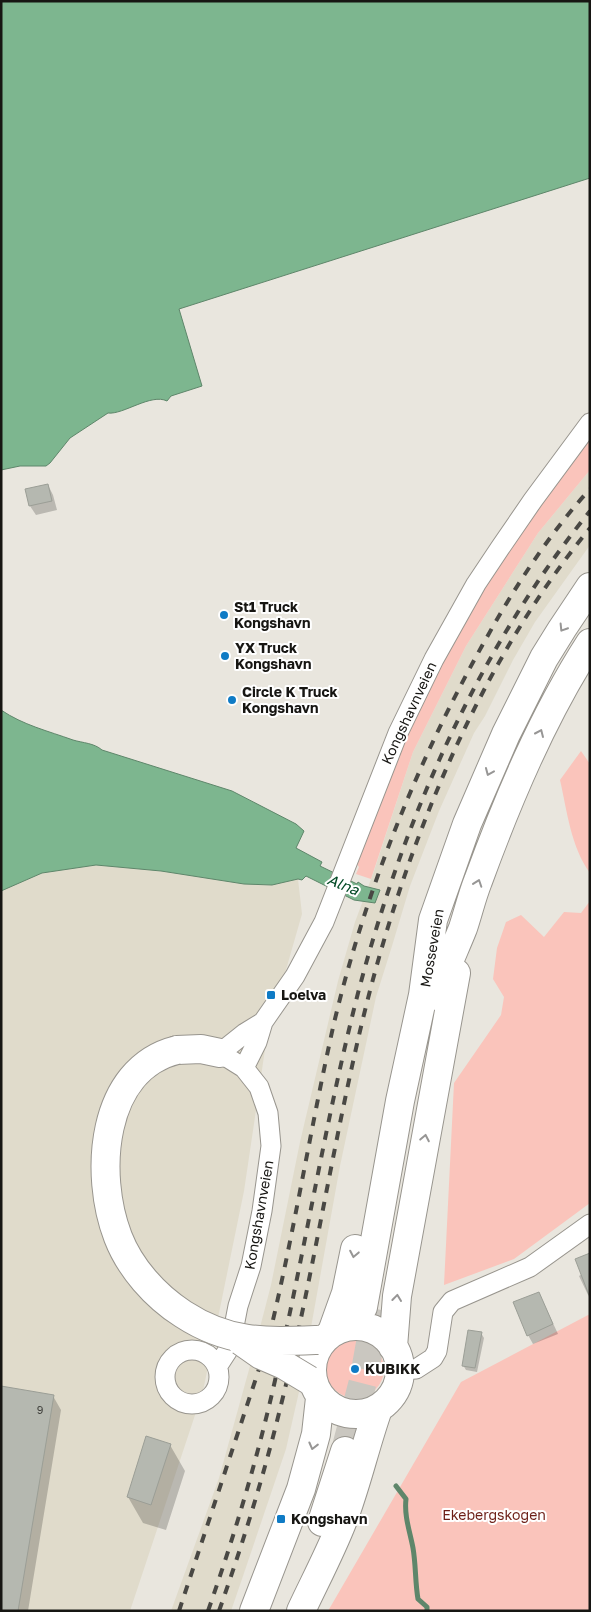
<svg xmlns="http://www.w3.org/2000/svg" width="591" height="1612" font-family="'Golos Text',sans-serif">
  <rect width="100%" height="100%" fill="#e9e6de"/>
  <!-- built -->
  <path fill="#e0dbcb" d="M590,470V545L535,622L513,660L485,716L474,733L439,811L410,886L392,946L376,997L340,1166L301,1383L286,1449L242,1579L231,1611H171L219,1478L250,1366L271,1285L300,1142L338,981L355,922L374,871L413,752L466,646L538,533Z
    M96,865L161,871L244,884L272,885L298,879L302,914L267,1036L244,1191L203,1391L130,1611H1V891L42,873Z"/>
  <!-- green -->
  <path fill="#fac4bb" d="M590,439V470L538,533L466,646L413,752L371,879L356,874L359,867L356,863L406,736L429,688L483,589L555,485Z
    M581,751L590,764V873C571,847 567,811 560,780Z
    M590,901V1203L514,1259L444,1285L454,1083L501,1015L504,997L493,979L497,948L506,922L521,915L544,937L564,912L581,913Z
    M590,1314V1611H328L461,1382Z
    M326 1369a29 29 0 1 1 58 0a29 29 0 1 1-58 0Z"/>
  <!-- water -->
  <path fill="#7db68f" stroke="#5e866a" d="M1,1H590V178L179,309L202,386L171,396L167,401C151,393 123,415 108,413L70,438L50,463L46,466H20L1,470Z
    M1,710C23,725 48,731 73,740C83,743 94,743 102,750L232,791L296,824L304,831L296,848L322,862L320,866L357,884L358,882L364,886L380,890L375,903L354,900L306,876L302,880L298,879L272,885L244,884L161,871L96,865L42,873L1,891Z"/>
  <!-- shadow -->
  <path fill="#0003" d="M48,485L53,495L57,510L36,515L30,506Z
    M590,1255V1299L579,1276L582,1274Z
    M539,1293L558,1334L533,1344L528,1335Z
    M481,1333L484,1338L477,1372L466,1370L463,1365Z
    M53,1396L61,1410L28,1611H1Z
    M170,1445L185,1471L166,1530L143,1523L128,1497Z"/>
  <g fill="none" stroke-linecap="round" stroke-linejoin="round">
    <!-- stream -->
    <path stroke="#5e866a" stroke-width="5" d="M396,1486L406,1499C404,1516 410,1532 413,1548C416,1565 415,1582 418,1599L427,1607V1611"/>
  </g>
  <!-- building -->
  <path fill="#b5b8b0" stroke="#9b9e96" d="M48,484L52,501L29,506L25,489Z
    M590,1253V1294L589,1295L575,1259Z
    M539,1292L553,1324L527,1336L513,1302Z
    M468,1330L482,1332L475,1368L462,1366Z
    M1,1386L54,1395L18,1611H1Z
    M146,1436L171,1444L151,1505L127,1497Z"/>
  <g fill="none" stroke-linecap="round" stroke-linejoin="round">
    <!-- highway-tunnel -->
    <path stroke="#cac7c0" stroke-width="28" stroke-dasharray="28 14" stroke-linecap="butt" d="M345,1451L364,1377L376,1309"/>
    <defs>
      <path id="street" d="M244,1068L257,1042L263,1022L295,976L324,922L398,733L434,659L476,584L500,548L533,500L590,423
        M165 1377a27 27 0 1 1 54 0a27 27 0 1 1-54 0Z
        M217,1367L230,1347L238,1306L251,1266L262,1211L271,1146L268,1113L259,1087L244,1068L220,1053L245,1033L263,1022
        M400,1370L416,1369L433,1358L437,1351L443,1312L452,1301L530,1267L590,1224"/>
      <path id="highway" d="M437,996C443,972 454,951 463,928C468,913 472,896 478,881C508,799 543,716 590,643
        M177,1050L201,1049L220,1053
        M363,1307L400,1101L423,995L433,920L467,824L506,734L544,658L562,629L590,587
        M312 1370a44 44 0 1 1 88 0a44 44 0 1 1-88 0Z
        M332,1332L346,1293L355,1249
        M393,1347L397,1296L456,973
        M322,1522L345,1451
        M254,1611L301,1489L316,1434L320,1398
        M301,1611C315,1581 331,1551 343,1520C357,1483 365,1446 378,1409"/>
    </defs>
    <!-- street casing -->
    <use href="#street" stroke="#98958e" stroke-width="21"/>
    <!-- highway casing -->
    <use href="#highway" stroke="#98958e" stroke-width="30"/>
    <!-- street -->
    <use href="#street" stroke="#fff" stroke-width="19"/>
    <!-- highway -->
    <use href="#highway" stroke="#fff" stroke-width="28"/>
    <!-- rail -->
    <path stroke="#494844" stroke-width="4" stroke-dasharray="9 9" stroke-linecap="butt" d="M179,1611L262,1360L273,1320C296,1221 312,1121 334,1023C366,889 419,757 487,637C516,585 550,533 590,489
      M208,1611C236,1531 260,1450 278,1367C306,1244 326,1119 357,997C402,823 476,652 590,511
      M219,1611C243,1543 264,1475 281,1405C312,1281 331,1155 360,1031C401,856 475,668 590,528"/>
    <defs>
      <path id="highway-bridge" d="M177,1050C100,1069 94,1175 118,1237C130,1268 155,1296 183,1314C229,1344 266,1342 318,1340
        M241,1341L261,1355L284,1365L309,1380"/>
    </defs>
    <!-- highway-bridge casing -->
    <use href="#highway-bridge" stroke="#98958e" stroke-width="30" stroke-linecap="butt"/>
    <!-- highway-bridge -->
    <use href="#highway-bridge" stroke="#fff" stroke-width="28"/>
  </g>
  <!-- one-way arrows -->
  <defs><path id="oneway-chevron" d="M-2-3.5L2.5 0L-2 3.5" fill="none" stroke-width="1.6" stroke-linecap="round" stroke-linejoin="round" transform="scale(1.25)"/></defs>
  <g stroke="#979695">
    <use href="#oneway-chevron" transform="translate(563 628) rotate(122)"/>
    <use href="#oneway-chevron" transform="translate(540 733) rotate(-66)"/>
    <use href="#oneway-chevron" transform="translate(489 772) rotate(113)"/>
    <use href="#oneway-chevron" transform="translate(478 883) rotate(-71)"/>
    <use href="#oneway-chevron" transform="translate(425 1138) rotate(-79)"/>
    <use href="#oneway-chevron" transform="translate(354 1254) rotate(101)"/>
    <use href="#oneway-chevron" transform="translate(397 1298) rotate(-83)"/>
    <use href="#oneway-chevron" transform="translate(313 1446) rotate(104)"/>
  </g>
  <!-- markers -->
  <g fill="#0f7bc5" stroke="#fff" stroke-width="2">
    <circle cx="224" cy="615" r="5"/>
    <circle cx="225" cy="656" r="5"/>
    <circle cx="232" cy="700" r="5"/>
    <rect x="266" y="990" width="10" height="10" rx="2.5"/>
    <circle cx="355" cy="1369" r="5"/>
    <rect x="276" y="1514" width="10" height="10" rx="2.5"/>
  </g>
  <g text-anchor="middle" stroke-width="4" stroke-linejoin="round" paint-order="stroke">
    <!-- number labels -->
    <g font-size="11" fill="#3e3e3a">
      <text x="40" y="1414">9</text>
    </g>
    <!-- poi labels -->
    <g font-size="14" font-weight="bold" fill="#171613" stroke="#fff" text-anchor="start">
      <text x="234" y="612">St1 Truck<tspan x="234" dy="16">Kongshavn</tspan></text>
      <text x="235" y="653">YX Truck<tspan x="235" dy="16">Kongshavn</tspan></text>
      <text x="242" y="697">Circle K Truck<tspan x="242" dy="16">Kongshavn</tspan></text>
      <text x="281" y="1000">Loelva</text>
      <text x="365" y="1374">KUBIKK</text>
      <text x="291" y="1524">Kongshavn</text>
    </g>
    <!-- street labels -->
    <g font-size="14" fill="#171613" stroke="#fff">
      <text transform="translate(409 713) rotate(-65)" y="5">Kongshavnveien</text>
      <text transform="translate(432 948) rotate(-80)" y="5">Mosseveien</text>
      <text transform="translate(259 1215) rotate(-80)" y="5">Kongshavnveien</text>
    </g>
    <!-- park labels -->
    <g font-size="14" fill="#6d1f17" stroke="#fff">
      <text x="494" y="1520">Ekebergskogen</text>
    </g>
    <!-- water labels -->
    <g font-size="15" font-style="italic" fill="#034a26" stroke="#fff">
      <text transform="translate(343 885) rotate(22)" y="5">Alna</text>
    </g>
  </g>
  <!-- border -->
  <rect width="591" height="1612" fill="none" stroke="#171613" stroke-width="5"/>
</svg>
